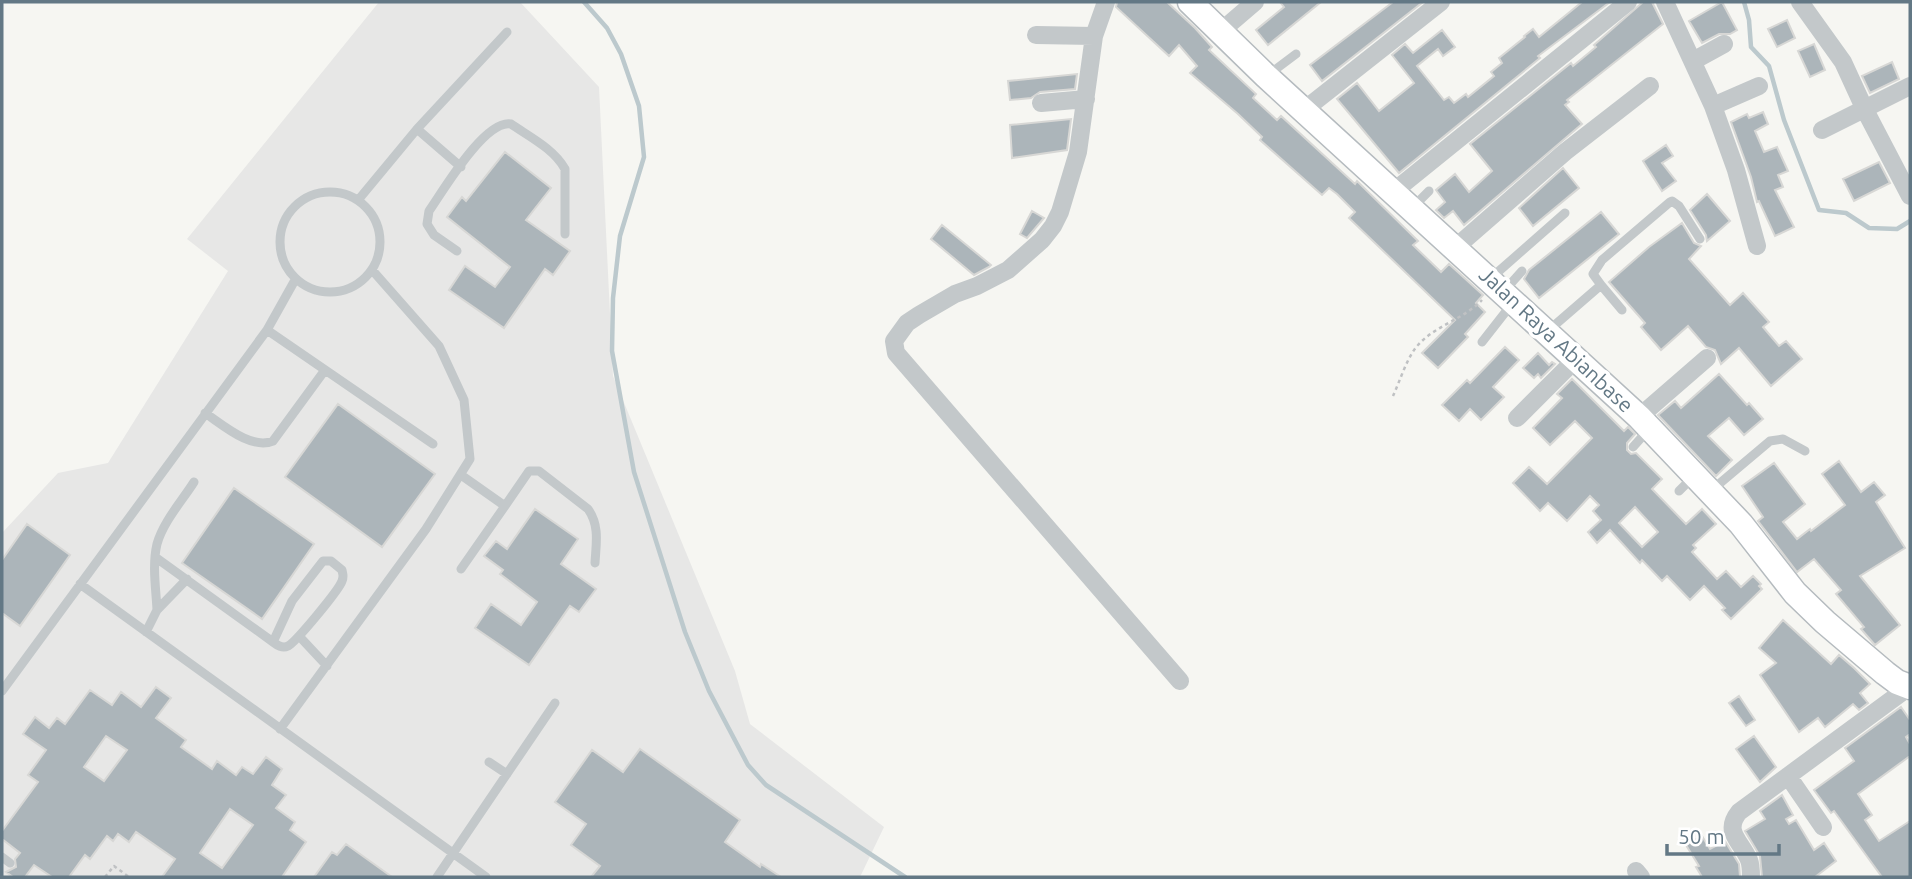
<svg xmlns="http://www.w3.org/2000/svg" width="1912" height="879" font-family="Ubuntu,sans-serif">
  <rect width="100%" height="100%" fill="#f6f6f2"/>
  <!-- built -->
  <path fill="#e7e7e6" d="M379,2H520L599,87L613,376L735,671L750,724L884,827L860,877H2V533L58,473L108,463L228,271L187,239Z"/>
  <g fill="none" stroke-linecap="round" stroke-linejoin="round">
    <!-- stream -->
    <path stroke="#bcc9cd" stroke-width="4.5" d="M584,2L607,28L621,54L639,106L644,157L620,236L613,298L612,351L634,472L685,632L709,691L748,765L766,785L905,877
      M1744,2L1749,20L1751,47L1769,66L1784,120L1819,210L1846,213L1869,228L1897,229L1910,221"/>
  </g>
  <!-- building -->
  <path fill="#acb5ba" stroke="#d7d7d5" stroke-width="2" fill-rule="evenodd" d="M1117,2H1167L1195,28L1212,47L1209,50L1256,94L1253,98L1277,120L1281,116L1355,184L1357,181L1418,241L1413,245L1441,272L1449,264L1483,295L1476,303L1485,312L1465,334L1468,337L1438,368L1422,353L1455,320L1349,218L1355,212L1337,194L1329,188L1322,195L1260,140L1262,137L1238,114L1190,73L1197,66L1179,45L1169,56L1116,7Z
    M1280,2H1321L1268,45L1256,30L1284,7Z
    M1393,2H1423L1322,81L1310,65Z
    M1582,2H1610L1538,56L1540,58L1399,173L1337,99L1357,83L1379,111L1414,83L1392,55L1405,44L1413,53L1442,30L1455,47L1443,56L1438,49L1417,66L1444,100L1449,97L1454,103L1466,94L1468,97L1494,76L1491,72L1502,63L1499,58L1525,37L1524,36L1533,29L1539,37Z
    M1643,2H1652L1663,24L1567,100L1569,102L1565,105L1582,124L1464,225L1453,211L1444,218L1436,210L1445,202L1436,190L1455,174L1469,192L1492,171L1470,144L1571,63L1573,66L1596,47L1594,45Z
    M1722,2L1737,30L1730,34H1719L1702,43L1689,21Z
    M1787,20L1795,38L1777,47L1768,29Z
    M1814,44L1825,70L1810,77L1798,51Z
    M1892,62L1899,79L1870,93L1862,76Z
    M1077,74L1075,89L1040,92L1031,98L1010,100L1008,81Z
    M1763,112L1768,124L1755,131L1764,152L1777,147L1788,171L1778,175L1783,187L1775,190L1794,227L1775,236L1759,201L1757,202L1751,177L1731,122L1747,114L1749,118Z
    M1071,119L1067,150L1012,158L1010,125Z
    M1666,145L1673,156L1662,163L1676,181L1662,191L1643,161Z
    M505,152L551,188L526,220L570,251L553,275L545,269L504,328L449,290L465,266L495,287L510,267L447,217L462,197L466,201Z
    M1879,162L1890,183L1854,201L1843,179Z
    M1563,168L1579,188L1533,226L1519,208Z
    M1707,194L1730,221L1707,241L1706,235L1690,210Z
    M1032,211L1044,218L1027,238L1020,234Z
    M1601,212L1619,234L1539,298L1524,279L1529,270Z
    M1682,223L1694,243L1701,246L1689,259L1730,305L1743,293L1769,322L1763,327L1779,346L1786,341L1802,359L1771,386L1739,348L1721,364L1715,350L1706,347L1688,326L1661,350L1641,327L1645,323L1609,282L1649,247Z
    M942,225L991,265L989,267L974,275L931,239Z
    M1505,347L1519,360L1493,387L1504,397L1481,420L1470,409L1459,421L1442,405L1467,380L1470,383Z
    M1538,353L1549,365L1552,362L1555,364L1541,378L1538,374L1534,378L1523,368Z
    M1719,374L1747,405L1749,403L1763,419L1744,435L1729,418L1708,436L1732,460L1716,476L1658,415L1675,401L1681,408Z
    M1572,379L1624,431L1628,427L1635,434L1627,443V450L1631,454L1636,453L1662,479L1652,489L1686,524L1702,509L1716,524L1693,545L1696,548L1692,552L1717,579L1726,571L1741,587L1753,576L1761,584L1759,586L1762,589L1731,619L1722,610L1725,608L1704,586L1690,600L1667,576L1662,581L1642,560L1640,563L1610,530L1597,543L1588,532L1601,520L1593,511L1599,505L1590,496L1567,521L1548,503L1540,511L1513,483L1529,467L1547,484L1592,438L1575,421L1550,445L1533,428L1562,398L1557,394ZM1635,507L1658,532L1642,547L1619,523Z
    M338,404L435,474L382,547L285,477Z
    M1839,461L1861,492L1874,482L1885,495L1876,502L1905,548L1860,576L1900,625L1875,645L1861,629L1864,627L1836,594L1841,590L1814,559L1797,572L1758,521L1763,517L1742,486L1774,463L1805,504L1783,522L1797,539L1810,529L1811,531L1845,505L1822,474Z
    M234,488L314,544L262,619L182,563Z
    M535,509L578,539L561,564L596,589L579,612L570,606L529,665L475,628L491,604L521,625L537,602L500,574L503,570L484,556L496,541L507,549Z
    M27,524L70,555L20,626L2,613V560Z
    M1783,620L1831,664L1839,655L1854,668L1870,684L1860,693L1868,703L1859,710L1853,704L1825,727L1818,718L1799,732L1760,675L1776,663L1759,648Z
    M156,687L171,698L156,718L186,740L181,747L212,769L217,761L236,775L242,767L253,774L266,757L282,769L272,785L286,795L276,808L295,822L290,830L306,842L282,877H162L175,859L136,832L129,842L118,834L113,841L107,836L90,859L85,855L69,877H52L34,865L25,877H13L6,872L16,867L15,859L20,853L2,839V831L38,782L28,775L46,750L23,734L35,717L49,728L57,718L65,724L90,690L112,705L121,692L141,707ZM106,736L127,750L104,781L84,767ZM230,809L253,825L222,868L200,853Z
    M1739,696L1755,720L1746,726L1729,703Z
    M1901,707L1910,720V734L1906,737L1910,744V756L1858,794L1872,815L1865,820L1879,841L1910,821V877H1882L1834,811L1831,813L1814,790L1854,761L1845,748Z
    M1754,736L1776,767L1760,782L1736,749Z
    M640,749L740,820L725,842L760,867L761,864L781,877H591L600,866L571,845L586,824L555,802L592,750L623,772Z
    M1782,795L1793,815L1786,819L1789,824L1796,820L1814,850L1824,843L1836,861L1815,877H1762L1760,856L1745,831L1765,819L1760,811Z
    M1702,836L1710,849L1725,841L1739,864L1740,877H1702L1696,867L1699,866L1686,845Z
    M346,844L392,877H314L332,852L337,855Z"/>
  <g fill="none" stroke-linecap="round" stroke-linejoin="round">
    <defs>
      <path id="secondary" d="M1190,2L1266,76L1639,417L1741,524L1795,593L1825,622L1885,673L1897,682L1910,687"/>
    </defs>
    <!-- secondary casing -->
    <use href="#secondary" stroke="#b5bbbf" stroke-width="27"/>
    <!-- path -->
    <path stroke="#bfc1c3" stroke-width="2.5" stroke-dasharray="3.5 3.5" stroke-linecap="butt" d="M1393,396C1400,381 1407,357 1418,345C1436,325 1464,319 1482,300
      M105,877L114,866L129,877"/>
    <!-- service -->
    <path stroke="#c3c8ca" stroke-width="9" d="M1268,75L1296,54
      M417,129L461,167
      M280 242a50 50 0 1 1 100 0a50 50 0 1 1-100 0Z
      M359,199L417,129L507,32
      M1413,207L1429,191
      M457,251L434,235L427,224L429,211C443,191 485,119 511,124C530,137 554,149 565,169V234
      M1491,278L1565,213
      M1601,285L1622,310
      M1505,290L1522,271
      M267,330L433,444
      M1549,330L1601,285L1593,274L1602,260L1670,202L1672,201L1679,206L1700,239
      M1482,342L1511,305
      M205,413C223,425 251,450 273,441L325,370
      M1633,447L1649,429
      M461,475L505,506L529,471H539L588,509C600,526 596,544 595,563
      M1713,489L1770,441L1783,439L1805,451
      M1679,491L1694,476
      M155,557L273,642C277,645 282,649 288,646C296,642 339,590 342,581C344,576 343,576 342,570L331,561H323L292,601L273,642
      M461,569L505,506
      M80,584L486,877
      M157,610C156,589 152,565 157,544C163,522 182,501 194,482
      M146,632L157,610L187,579
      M299,636L327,666
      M2,691L267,330L295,280
      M280,729L426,529L470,459L464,400L439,346L373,271
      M489,762L507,774
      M2,857L10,863
      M437,877L555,703"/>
    <!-- minor -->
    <path stroke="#c3c8ca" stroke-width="18" d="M1106,2L1094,36L1078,152L1060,212L1053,226L1042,240L1008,270L977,286L955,294L919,315L907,323L894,341L896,353L1180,681
      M1665,2L1713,106L1736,170L1757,246
      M1800,2L1843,62L1865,110L1910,196
      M1220,32L1255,2
      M1036,35L1094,36
      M1693,61L1724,44
      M1041,103L1086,99
      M1713,106L1759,86
      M1304,110L1441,2
      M1822,130L1910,86
      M1393,192L1628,2
      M1455,248L1565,152L1650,86
      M1639,417L1707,358
      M1517,418L1576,359
      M1788,776L1823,827
      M1636,871L1641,877
      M1751,877C1751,871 1751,865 1749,860C1741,841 1723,832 1739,812L1909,687"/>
    <!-- secondary -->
    <use href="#secondary" stroke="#fff" stroke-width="24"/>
  </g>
  <g text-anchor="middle" stroke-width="7" stroke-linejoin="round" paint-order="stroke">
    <!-- street labels -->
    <g font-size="21" fill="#637885" stroke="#fff">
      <text transform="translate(1556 340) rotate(43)" y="7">Jalan Raya Abianbase</text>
    </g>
  </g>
  <!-- border -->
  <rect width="1912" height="879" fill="none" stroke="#637885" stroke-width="7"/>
  <!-- scale -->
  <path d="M1667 844v10h112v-10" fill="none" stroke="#637885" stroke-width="3.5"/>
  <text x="1678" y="844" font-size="21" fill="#637885" stroke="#ffffff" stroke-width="5" paint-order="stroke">50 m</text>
</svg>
